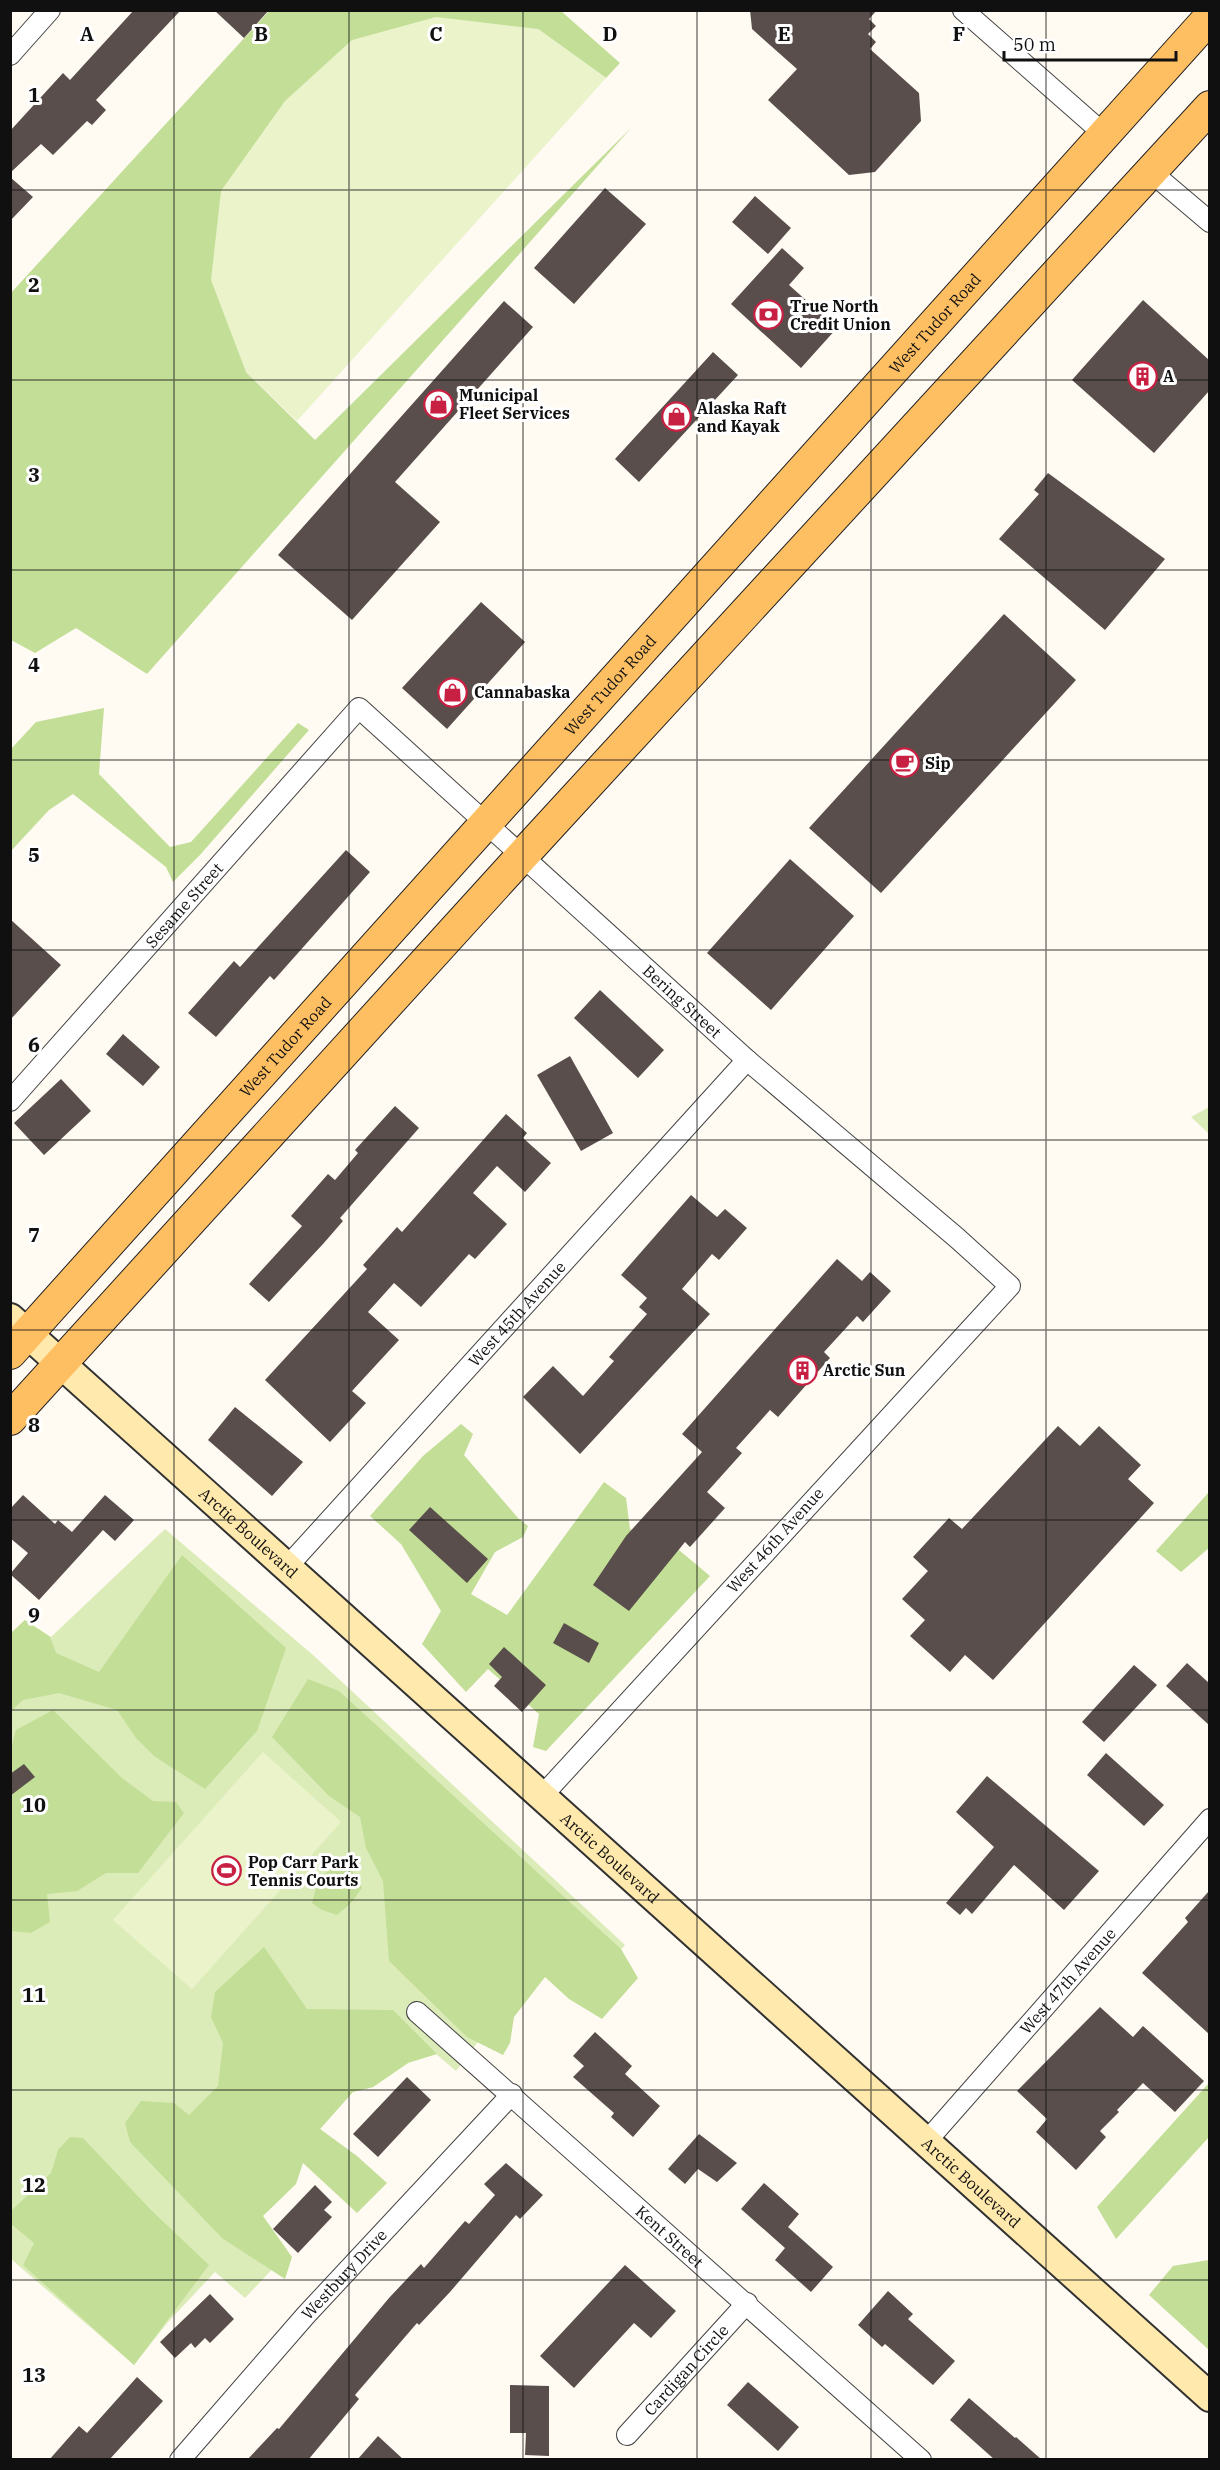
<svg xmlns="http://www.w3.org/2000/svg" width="1220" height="2470" font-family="'IBM Plex Serif',serif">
  <rect width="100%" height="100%" fill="#fffaf2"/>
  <!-- green -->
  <path fill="#dcecb9" d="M1209,1107V1134L1191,1117Z
    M165,1529L313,1655L625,1945L583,1993L545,1970L490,2026L456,2071L436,2054L412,2060L373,2087L352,2092L320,2129L351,2156L307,2158L247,2225L282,2259L245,2298L215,2272L168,2322L134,2365L11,2259V1633L25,1620L51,1637Z"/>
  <!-- forest -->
  <path fill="#c2de97" d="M269,11H561L620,63L606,78L538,29L246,372L315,440L631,128L147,674L76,628L35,653L11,640L10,294Z
    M104,708L99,774L170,847L191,842L298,723L309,730L200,855L173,882L166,867L73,794L49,810L11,851V749L36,722Z
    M461,1424L473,1434L464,1455L518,1518L528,1526L523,1537L495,1552L471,1594L507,1615L604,1482L626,1498L630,1529L643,1539L655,1530L710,1576L546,1751L533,1747L539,1714L488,1669L466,1692L422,1644L441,1611L401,1544L370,1516L423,1456Z
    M1209,1492V1548L1181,1572L1156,1551Z
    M182,1555L286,1648L257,1731L205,1789L154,1756L136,1738L117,1710L59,1693L23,1700L11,1711V1633L25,1620L50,1637L56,1653L99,1672Z
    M308,1679L339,1691L621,1949L638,1978L602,2019L569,1999L545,1977L514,2017L510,2043L503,2055L467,2037L389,1961L383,1881L366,1848L360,1817L329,1796L272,1737Z
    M53,1710L122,1778L153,1801L176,1802L184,1813L138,1873H106L77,1891L47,1894L50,1922L31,1933L11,1931V1749L16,1730Z
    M333,1869H351L362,1888L351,1903L337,1915L322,1910L312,1903L319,1877Z
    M264,1947L307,2009L393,2010L437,2054L408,2063L373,2087L353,2092L320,2129L357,2156L387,2183L357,2213L303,2163L296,2184L263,2216L292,2257L285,2279L222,2238L130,2142L125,2123L141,2101L174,2103L189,2115L218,2086L223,2043L211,2017L215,1992Z
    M1209,2083V2137L1116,2239L1097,2207Z
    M70,2137L83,2138L151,2210L209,2265L134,2365L23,2265L34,2243L11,2224V2211L51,2173L58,2150Z
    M1209,2260H1210L1209,2350L1149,2295L1173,2266Z"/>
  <!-- pitch -->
  <path fill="#ebf3cb" d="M436,17L538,29L606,78L297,421L246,372L211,280L221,191L285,101L352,40Z
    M263,1752L341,1822L192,1989L113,1920Z"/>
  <!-- building -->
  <path fill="#594e4b" d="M134,10H181L96,100L106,110L92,125L87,121L53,155L41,144L10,173V131L63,73L70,80Z
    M214,10H269L244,38Z
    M750,10H877L869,19L876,26L868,34L876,42L870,49L919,93L921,121L875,172L849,175L768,100L797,69L752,29Z
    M10,177L33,197L10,221Z
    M605,188L646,224L574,304L534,268Z
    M755,196L791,228L768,254L732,222Z
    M782,248L804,268L789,285L837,328L801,368L731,304Z
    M1143,300L1209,360V391L1154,453L1072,380Z
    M504,301L533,327L395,482L440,522L352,620L278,555Z
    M713,352L738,375L639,482L615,459Z
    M1048,473L1165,559L1105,630L999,539L1039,494L1034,490Z
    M481,602L525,642L447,729L402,688Z
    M1004,614L1076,680L881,893L809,828Z
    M346,850L370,872L274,980L270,976L216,1037L188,1013L234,961L240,967Z
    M790,859L854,916L771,1010L707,953Z
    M10,919L61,965L10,1020Z
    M600,990L664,1050L638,1078L574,1018Z
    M123,1034L160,1067L143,1086L106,1054Z
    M570,1056L613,1133L581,1151L537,1075Z
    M61,1079L91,1111L44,1155L14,1123Z
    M395,1106L419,1128L340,1218L343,1221L323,1244L269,1302L249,1284L302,1226L291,1216L328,1174L335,1180L358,1153L355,1150Z
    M506,1114L527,1133L523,1138L551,1163L525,1192L497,1166L473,1193L507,1224L475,1259L469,1254L421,1307L394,1283L368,1312L399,1340L352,1391L366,1403L330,1442L265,1380L367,1269L363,1265L397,1227L402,1232Z
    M691,1195L717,1217L725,1209L747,1228L719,1260L712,1254L682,1289L710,1314L580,1454L523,1397L553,1366L583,1396L614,1361L609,1357L647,1314L639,1307L647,1298L621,1275Z
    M837,1259L862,1281L870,1272L891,1291L863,1322L857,1316L824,1352L830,1358L778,1417L770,1410L736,1448L742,1453L707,1492L725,1508L690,1547L685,1542L629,1611L593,1585L626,1536L702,1452L682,1434Z
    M235,1407L303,1462L272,1496L208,1440Z
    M1058,1426L1080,1446L1099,1426L1141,1465L1128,1479L1154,1503L993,1680L965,1655L950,1672L910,1636L925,1620L902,1599L928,1571L913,1557L949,1518L962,1529Z
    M23,1495L55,1524L58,1520L72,1532L105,1495L134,1520L115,1541L103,1530L39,1600L10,1574L28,1553L10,1538V1509Z
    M430,1507L488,1559L467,1583L409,1530Z
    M564,1623L599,1643L589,1663L553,1643Z
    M504,1647L546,1685L522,1712L494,1686L502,1677L489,1664Z
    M1187,1663L1209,1683V1725L1166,1686Z
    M1134,1665L1157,1685L1104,1742L1082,1722Z
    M1106,1753L1164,1805L1144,1826L1087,1775Z
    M24,1764L35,1777L10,1796V1774Z
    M987,1776L1099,1871L1064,1910L1014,1865L972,1914L966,1908L960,1915L946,1903L994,1847L956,1812Z
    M1209,1891V2034L1142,1973L1188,1922L1185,1918Z
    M1100,2007L1133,2037L1143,2026L1204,2081L1175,2112L1143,2083L1117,2110L1119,2112L1100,2131L1106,2137L1076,2170L1036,2132L1047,2119L1017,2091Z
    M595,2032L632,2066L625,2074L660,2106L633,2137L611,2117L614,2113L573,2077L584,2066L573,2056Z
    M407,2077L431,2100L378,2157L353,2134Z
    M699,2134L737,2163L717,2182L698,2169L685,2184L668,2169Z
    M506,2163L543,2195L520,2219L516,2215L450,2292L419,2325L417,2323L355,2395L359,2399L308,2460H247L277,2428L279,2429L389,2298L421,2264L424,2268L465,2221L469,2224L495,2195L484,2184Z
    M764,2183L799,2214L788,2227L833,2267L811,2292L775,2260L785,2248L741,2209Z
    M315,2185L332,2202L324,2210L332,2217L298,2253L273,2229Z
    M625,2265L676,2311L651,2338L634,2323L574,2388L540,2356Z
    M888,2291L913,2314L908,2319L955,2361L933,2385L885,2344L882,2347L858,2325Z
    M210,2294L234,2319L210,2343L205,2338L195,2348L191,2343L175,2358L160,2342Z
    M137,2377L163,2401L109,2460H49L79,2426L87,2433Z
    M748,2382L799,2427L778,2451L727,2405Z
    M510,2385L549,2386V2456L525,2455L526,2433H510Z
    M969,2398L1015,2438L1016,2437L1042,2460H995L950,2420Z
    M378,2436L404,2460H357Z"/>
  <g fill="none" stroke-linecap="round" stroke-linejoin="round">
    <defs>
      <g id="street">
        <path d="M963,10L1104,134"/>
        <path d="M10,55L50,10"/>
        <path d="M1151,172L1210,222"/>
        <path id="s1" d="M10,1101L359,708L747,1060L957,1238L1010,1286L542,1796"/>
        <path id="s2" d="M287,1567L747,1060"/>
        <path id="s3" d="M417,2012L921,2460"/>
        <path id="s4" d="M925,2143L1210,1819"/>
        <path id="s5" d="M627,2435L747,2303"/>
        <path id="s6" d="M180,2460L306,2315L512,2094"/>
      </g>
      <g id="secondary">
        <path id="s7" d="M10,1318L1210,2397"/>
      </g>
      <g id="primary">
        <path id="s8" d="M10,1353L1210,17"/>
        <path d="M10,1419L521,857L1210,107"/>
      </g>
    </defs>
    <!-- street casing -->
    <use href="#street" stroke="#434343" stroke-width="22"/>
    <!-- secondary casing -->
    <use href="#secondary" stroke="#323232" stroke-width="32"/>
    <!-- primary casing -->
    <use href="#primary" stroke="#212121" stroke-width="34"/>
    <!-- street -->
    <use href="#street" stroke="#fff" stroke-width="20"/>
    <!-- secondary -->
    <use href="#secondary" stroke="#ffe9ad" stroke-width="28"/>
    <!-- primary -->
    <use href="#primary" stroke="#febf63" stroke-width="32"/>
  </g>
  <!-- grid -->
  <path fill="none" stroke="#101010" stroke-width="1.5" stroke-opacity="0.55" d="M174,10V2460M349,10V2460M523,10V2460M697,10V2460M871,10V2460M1046,10V2460M10,190H1210M10,380H1210M10,570H1210M10,760H1210M10,950H1210M10,1140H1210M10,1330H1210M10,1520H1210M10,1710H1210M10,1900H1210M10,2090H1210M10,2280H1210"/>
  <!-- icons -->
  <defs>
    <symbol id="bank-ring" viewBox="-11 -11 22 22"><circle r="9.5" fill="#fff" stroke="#c72043" stroke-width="1.5"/><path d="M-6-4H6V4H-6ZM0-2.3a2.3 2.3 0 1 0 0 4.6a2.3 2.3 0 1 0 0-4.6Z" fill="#c72043"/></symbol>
    <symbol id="building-ring" viewBox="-11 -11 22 22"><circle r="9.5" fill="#fff" stroke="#c72043" stroke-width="1.5"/><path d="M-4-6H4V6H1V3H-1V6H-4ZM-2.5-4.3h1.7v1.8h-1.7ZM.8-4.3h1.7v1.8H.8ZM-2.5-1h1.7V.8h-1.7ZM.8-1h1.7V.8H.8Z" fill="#c72043"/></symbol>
    <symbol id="shop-ring" viewBox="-11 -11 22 22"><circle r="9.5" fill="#fff" stroke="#c72043" stroke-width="1.5"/><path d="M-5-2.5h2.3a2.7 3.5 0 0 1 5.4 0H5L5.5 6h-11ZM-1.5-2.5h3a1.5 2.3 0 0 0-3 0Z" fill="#c72043"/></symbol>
    <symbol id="cafe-ring" viewBox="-11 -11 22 22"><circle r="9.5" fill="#fff" stroke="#c72043" stroke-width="1.5"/><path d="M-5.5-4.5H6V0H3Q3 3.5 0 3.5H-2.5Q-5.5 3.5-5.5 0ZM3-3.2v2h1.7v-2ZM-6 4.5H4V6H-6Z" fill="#c72043"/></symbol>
    <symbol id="stadium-ring" viewBox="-11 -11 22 22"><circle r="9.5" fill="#fff" stroke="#c72043" stroke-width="1.5"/><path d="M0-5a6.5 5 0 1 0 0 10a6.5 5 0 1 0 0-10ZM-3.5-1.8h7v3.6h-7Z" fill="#c72043"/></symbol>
  </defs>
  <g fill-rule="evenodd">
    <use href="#bank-ring" x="752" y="298" width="33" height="33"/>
    <use href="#building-ring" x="1126" y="360" width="33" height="33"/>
    <use href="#shop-ring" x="422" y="388" width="33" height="33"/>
    <use href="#shop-ring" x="660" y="400" width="33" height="33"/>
    <use href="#shop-ring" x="436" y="676" width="33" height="33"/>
    <use href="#cafe-ring" x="888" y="746" width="33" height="33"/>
    <use href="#building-ring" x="786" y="1354" width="33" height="33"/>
    <use href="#stadium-ring" x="210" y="1854" width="33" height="33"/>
  </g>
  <g text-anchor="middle" stroke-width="6" stroke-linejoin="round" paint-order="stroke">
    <!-- poi labels -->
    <g font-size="16" font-weight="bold" fill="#101010" stroke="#fff" text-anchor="start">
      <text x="790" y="312">True North<tspan x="790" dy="18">Credit Union</tspan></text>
      <text x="1163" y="382">A</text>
      <text x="459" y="401">Municipal<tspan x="459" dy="18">Fleet Services</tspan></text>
      <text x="697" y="414">Alaska Raft<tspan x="697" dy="18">and Kayak</tspan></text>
      <text x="474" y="698">Cannabaska</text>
      <text x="925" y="769">Sip</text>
      <text x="823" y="1376">Arctic Sun</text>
      <text x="248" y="1868">Pop Carr Park<tspan x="248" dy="18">Tennis Courts</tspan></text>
    </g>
    <!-- street labels -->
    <g font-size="16" fill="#101010" stroke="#fff">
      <text dy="6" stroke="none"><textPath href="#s8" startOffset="1384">West Tudor Road</textPath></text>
      <text dy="6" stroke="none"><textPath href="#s8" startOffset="898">West Tudor Road</textPath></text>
      <text dy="6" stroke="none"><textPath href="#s1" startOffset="262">Sesame Street</textPath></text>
      <text dy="6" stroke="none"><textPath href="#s1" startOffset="962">Bering Street</textPath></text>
      <text dy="6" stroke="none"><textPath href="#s8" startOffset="412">West Tudor Road</textPath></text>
      <text dy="6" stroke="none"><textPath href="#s2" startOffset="342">West 45th Avenue</textPath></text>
      <text dy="6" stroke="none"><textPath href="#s7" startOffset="321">Arctic Boulevard</textPath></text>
      <text transform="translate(775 1540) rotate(-48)" y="6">West 46th Avenue</text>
      <text dy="6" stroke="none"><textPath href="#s7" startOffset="807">Arctic Boulevard</textPath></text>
      <text dy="6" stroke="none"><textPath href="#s4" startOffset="216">West 47th Avenue</textPath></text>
      <text dy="6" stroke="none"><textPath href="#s7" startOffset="1293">Arctic Boulevard</textPath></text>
      <text dy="6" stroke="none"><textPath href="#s3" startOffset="338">Kent Street</textPath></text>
      <text dy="6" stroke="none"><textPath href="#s6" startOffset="248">Westbury Drive</textPath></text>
      <text dy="6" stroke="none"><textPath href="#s5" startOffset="88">Cardigan Circle</textPath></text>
    </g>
  </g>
  <g font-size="20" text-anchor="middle" font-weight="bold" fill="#101010" stroke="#fff" stroke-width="6" stroke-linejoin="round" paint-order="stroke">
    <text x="87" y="41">A</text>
    <text x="261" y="41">B</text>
    <text x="436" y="41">C</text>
    <text x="610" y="41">D</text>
    <text x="784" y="41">E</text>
    <text x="959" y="41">F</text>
    <text x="34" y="102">1</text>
    <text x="34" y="292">2</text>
    <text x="34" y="482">3</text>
    <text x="34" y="672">4</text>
    <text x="34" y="862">5</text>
    <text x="34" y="1052">6</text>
    <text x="34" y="1242">7</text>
    <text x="34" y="1432">8</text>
    <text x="34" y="1622">9</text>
    <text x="34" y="1812">10</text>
    <text x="34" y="2002">11</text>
    <text x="34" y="2192">12</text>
    <text x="34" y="2382">13</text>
  </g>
  <!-- border -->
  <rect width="1220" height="2470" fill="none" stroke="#101010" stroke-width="24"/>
  <!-- scale -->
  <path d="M1004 51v9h172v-9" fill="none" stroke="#101010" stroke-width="3"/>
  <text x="1013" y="51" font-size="18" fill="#101010" stroke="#ffffff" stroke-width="4.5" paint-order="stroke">50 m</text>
</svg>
